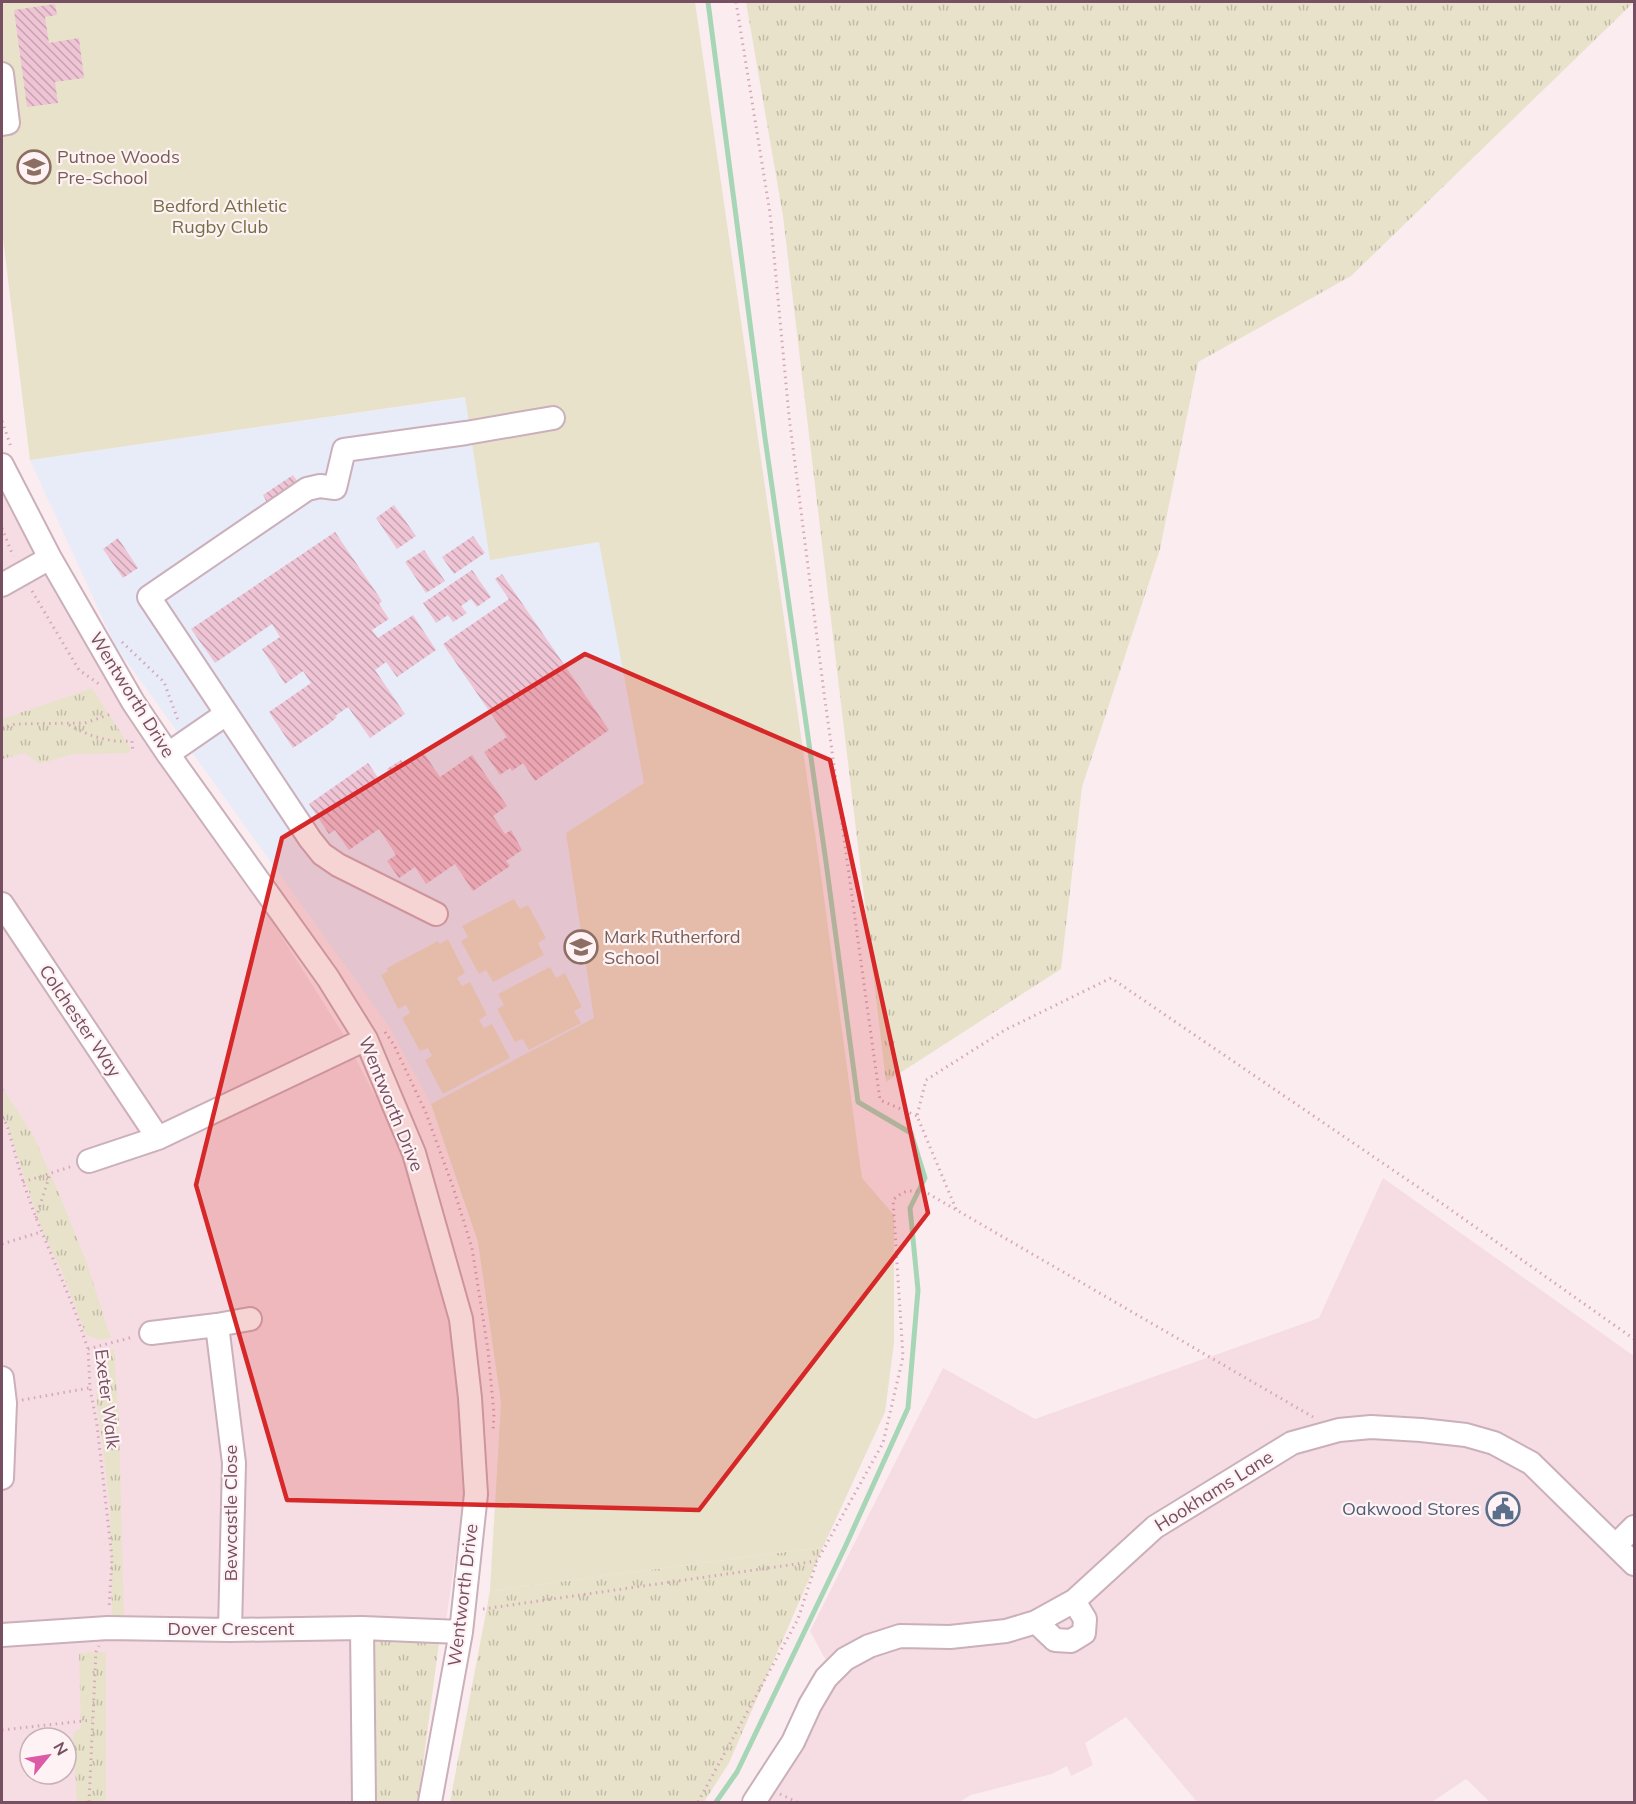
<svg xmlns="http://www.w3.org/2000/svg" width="1636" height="1804" font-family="Mulish,sans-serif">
  <defs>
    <pattern id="grass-tufts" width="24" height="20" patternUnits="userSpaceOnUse" patternTransform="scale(1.5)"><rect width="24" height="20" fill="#e9e2ca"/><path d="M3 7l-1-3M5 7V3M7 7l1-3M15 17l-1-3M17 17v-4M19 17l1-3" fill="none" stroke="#c1baa7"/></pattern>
    <pattern id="building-back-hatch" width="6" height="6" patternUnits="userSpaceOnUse" patternTransform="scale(1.5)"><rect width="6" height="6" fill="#efc5d6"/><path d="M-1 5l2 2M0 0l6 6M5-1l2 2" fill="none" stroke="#c6a2b1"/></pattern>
  </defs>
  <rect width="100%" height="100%" fill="#fbecef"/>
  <!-- residential -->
  <path fill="#f5dde3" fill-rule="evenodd" d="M2,467L36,549L342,1032L406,1156L452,1319L462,1403L465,1492L446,1621L355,1618V1802H2ZM30,1738H66V1774H30Z
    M1383,1178L1634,1356V1802H1490L1466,1779L1432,1802H1197L1126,1717L1085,1743L1093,1765L1071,1776L1067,1766L1052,1774L971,1795L959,1802H767L789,1769L836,1679L810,1631L943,1368L1035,1419L1319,1318Z"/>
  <!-- education -->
  <path fill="#e8ebf8" d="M746,357L820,868L852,1115L862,1178L894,1215V1342L885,1412L823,1547L490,1591L501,1403L478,1242L431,1104L388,1025L115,645L30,460Z"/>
  <!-- grass -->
  <path fill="url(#grass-tufts)" d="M746,2H1634L1351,276L1198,362L1160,549L1082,787L1061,969L886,1082L783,216Z
    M92,688L130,747V753L73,754L39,764L25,753L2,759V719Z
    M2,1087L34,1137L62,1201L85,1258L111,1338L101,1340L86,1335L62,1271L42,1231L7,1125L2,1117Z
    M114,1349L119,1421L124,1622H112L110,1506L96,1393L104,1390L97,1353Z
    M823,1547L729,1763L704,1802H450L490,1591Z
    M375,1640L439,1643L418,1802H373Z
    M106,1652V1802H77L73,1733L81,1728L79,1653Z"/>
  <!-- park -->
  <path fill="#e9e2ca" d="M2,2H695L820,868L862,1178L894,1215V1342L885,1412L823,1547L490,1591L501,1403L478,1242L431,1104L594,1018L566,833L644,783L599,542L490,560L465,397L30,460L2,230Z
    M514,899L520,909L528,905L546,938L538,943L544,955L493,982L486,970L479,974L461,941L468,937L462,926Z
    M448,939L465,973L457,978L462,986L470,982L487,1015L479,1020L484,1028L492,1024L510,1058L443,1094L425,1060L432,1056L428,1048L420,1051L402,1018L410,1013L406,1005L398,1009L381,975L388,971L387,968L438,941L440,944Z
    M550,967L556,978L565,973L582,1007L574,1011L581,1023L529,1050L523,1039L515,1042L497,1009L504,1005L498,994Z"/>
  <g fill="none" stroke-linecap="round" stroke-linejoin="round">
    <!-- stream -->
    <path stroke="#a7d6b7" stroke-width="5" d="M708,2L765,438L826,862L858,1102L911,1133L925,1178L910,1208L918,1290L908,1408L846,1545L737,1772L716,1802"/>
  </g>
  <!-- building -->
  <path fill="url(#building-back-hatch)" d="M55,4L57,15L45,17L49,43L79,38L84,78L55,82L58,103L27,107L14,10Z
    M293,475L300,485L269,506L263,495Z
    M394,505L416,536L397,549L376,518Z
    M335,532L382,601L379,604L389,619L372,630L378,638L413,615L436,650L397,677L386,662L375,670L405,714L370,738L348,707L335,716L337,717L330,723L293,748L269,712L311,683L303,671L285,684L262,649L280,637L272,624L215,663L191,629Z
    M473,536L485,553L454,574L442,557Z
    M118,538L138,568L123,578L103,549Z
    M424,550L445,581L426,593L405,562Z
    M472,570L491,597L477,607L471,599L461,606L467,613L453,622L448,615L436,623L423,603Z
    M502,574L609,730L535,781L523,763L512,771L510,768L500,775L484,752L507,737L443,644L509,599L495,579Z
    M423,752L440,777L472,755L507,806L493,816L505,834L511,830L522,850L506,861L510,866L473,891L455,864L426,884L415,867L399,878L387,861L396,855L379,829L349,850L335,830L329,834L309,804L368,763L381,782L391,775L387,769L401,760L404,765Z"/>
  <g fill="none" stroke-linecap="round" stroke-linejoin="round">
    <defs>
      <path id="minor" d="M2,74L8,123L2,124
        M2,465L50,558L133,702L168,754L328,978L366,1039L414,1153L461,1319L470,1398L476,1494L461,1632L430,1802
        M2,585L50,558
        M168,754L226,714
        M2,904L158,1138L366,1039
        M436,914L338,865L322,854L310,839L149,597L307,489L320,486L335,488L344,450L466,433L553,418
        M89,1161L158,1138
        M217,1325L250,1319
        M151,1333L217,1325L234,1463L230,1630
        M2,1378L5,1403L2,1478
        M1616,1545L1634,1527
        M1036,1622L1055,1640L1071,1641L1084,1633L1085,1619L1074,1601
        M362,1628L364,1802
        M2,1635L108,1628L230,1630L362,1628L461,1632
        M754,1802L793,1742L810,1705L826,1678L845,1659L869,1646L900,1636L950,1637L1006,1631L1036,1622L1074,1601L1155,1527L1292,1443L1339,1430L1371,1427L1421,1430L1466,1435L1494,1443L1531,1463L1634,1564"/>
    </defs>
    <!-- minor casing -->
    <use href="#minor" stroke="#cbafba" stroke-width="26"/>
    <!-- path -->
    <path stroke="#d5a7ba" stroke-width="3" stroke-dasharray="1.5 4.5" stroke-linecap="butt" d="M736,2L770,213L789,416L824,693L880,1100L917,1116
      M2,421L11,447
      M2,528L13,556
      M32,591L79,670L99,684
      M122,642L164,682L179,723
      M69,725C89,736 109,743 132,741L133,752
      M2,729L15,724L85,723L111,714
      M385,1032L394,1045L426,1113L453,1187L472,1248L488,1350L494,1414L493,1432
      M2,1117L7,1125L23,1182L36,1218L75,1311L88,1349L90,1388L97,1425L112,1558L109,1609
      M23,1182L73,1166
      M956,1209L917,1116L926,1080L1005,1030L1111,978L1437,1200L1634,1339
      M36,1218L50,1174
      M2,1244L41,1232
      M88,1349L133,1337
      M22,1400L89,1388
      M483,1609L817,1561L883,1443L903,1357L893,1200C906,1188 912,1190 929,1194L1313,1417
      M2,1730L92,1720
      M780,1794L797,1802
      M89,1802L96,1652L99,1646
      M698,1802L798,1619L817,1561"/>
    <!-- minor -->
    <use href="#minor" stroke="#fff" stroke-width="22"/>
  </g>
  <!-- marked area -->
  <path fill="#d62828" fill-opacity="0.2" stroke="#d62828" stroke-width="4.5" stroke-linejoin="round" d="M585,654L830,760L928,1213L699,1510L287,1500L196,1185L282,838Z"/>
  <!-- icons -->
  <defs>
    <symbol id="school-ring" viewBox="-11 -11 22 22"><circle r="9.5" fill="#fef2f4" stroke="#8d6e63" stroke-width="1.5"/><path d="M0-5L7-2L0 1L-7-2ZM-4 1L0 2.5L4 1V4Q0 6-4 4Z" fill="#8d6e63"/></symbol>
    <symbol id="civic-ring" viewBox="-11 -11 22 22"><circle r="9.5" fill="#fef2f4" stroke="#5c6f8a" stroke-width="1.5"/><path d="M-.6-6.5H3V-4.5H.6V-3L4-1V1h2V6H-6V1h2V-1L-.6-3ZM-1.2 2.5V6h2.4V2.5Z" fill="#5c6f8a"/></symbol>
  </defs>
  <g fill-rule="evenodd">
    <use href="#school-ring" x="15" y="148" width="38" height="38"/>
    <use href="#school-ring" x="562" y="928" width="38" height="38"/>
    <use href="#civic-ring" x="1484" y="1490" width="38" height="38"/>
  </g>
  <g text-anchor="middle" stroke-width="4.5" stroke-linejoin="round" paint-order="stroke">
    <!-- education labels -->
    <g font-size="18" fill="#785e54" stroke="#fef2f4" text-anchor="start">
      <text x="57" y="163">Putnoe Woods<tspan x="57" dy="21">Pre-School</tspan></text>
      <text x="604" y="943">Mark Rutherford<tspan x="604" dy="21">School</tspan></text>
    </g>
    <!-- park labels -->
    <g font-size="18" fill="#746f45" stroke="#fef2f4">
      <text x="220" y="212">Bedford Athletic<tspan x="220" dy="21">Rugby Club</tspan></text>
    </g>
    <!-- street labels -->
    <g font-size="18" fill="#764f61" stroke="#fef2f4">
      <text transform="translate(132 695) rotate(58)" y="6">Wentworth Drive</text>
      <text transform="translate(80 1021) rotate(56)" y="6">Colchester Way</text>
      <text transform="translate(391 1104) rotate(68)" y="6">Wentworth Drive</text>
      <text transform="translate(107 1399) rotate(83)" y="6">Exeter Walk</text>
      <text transform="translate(1214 1491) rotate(-32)" y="6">Hookhams Lane</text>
      <text transform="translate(231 1513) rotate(-90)" y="6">Bewcastle Close</text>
      <text transform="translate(463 1595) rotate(-83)" y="6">Wentworth Drive</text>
      <text x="231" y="1635">Dover Crescent</text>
    </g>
    <!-- service labels -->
    <g font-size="18" fill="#4e5e75" stroke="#fef2f4" text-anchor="end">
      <text x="1480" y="1515">Oakwood Stores</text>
    </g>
  </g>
  <!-- border -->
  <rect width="1636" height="1804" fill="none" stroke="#764f61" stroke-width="6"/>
  <!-- north arrow -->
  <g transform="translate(48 1756) rotate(60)"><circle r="28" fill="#fef2f4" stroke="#c8b1b9" stroke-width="1.5"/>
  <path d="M0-4.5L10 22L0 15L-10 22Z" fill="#dc5aa6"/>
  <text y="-9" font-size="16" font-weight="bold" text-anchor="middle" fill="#764f61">N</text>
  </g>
</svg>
